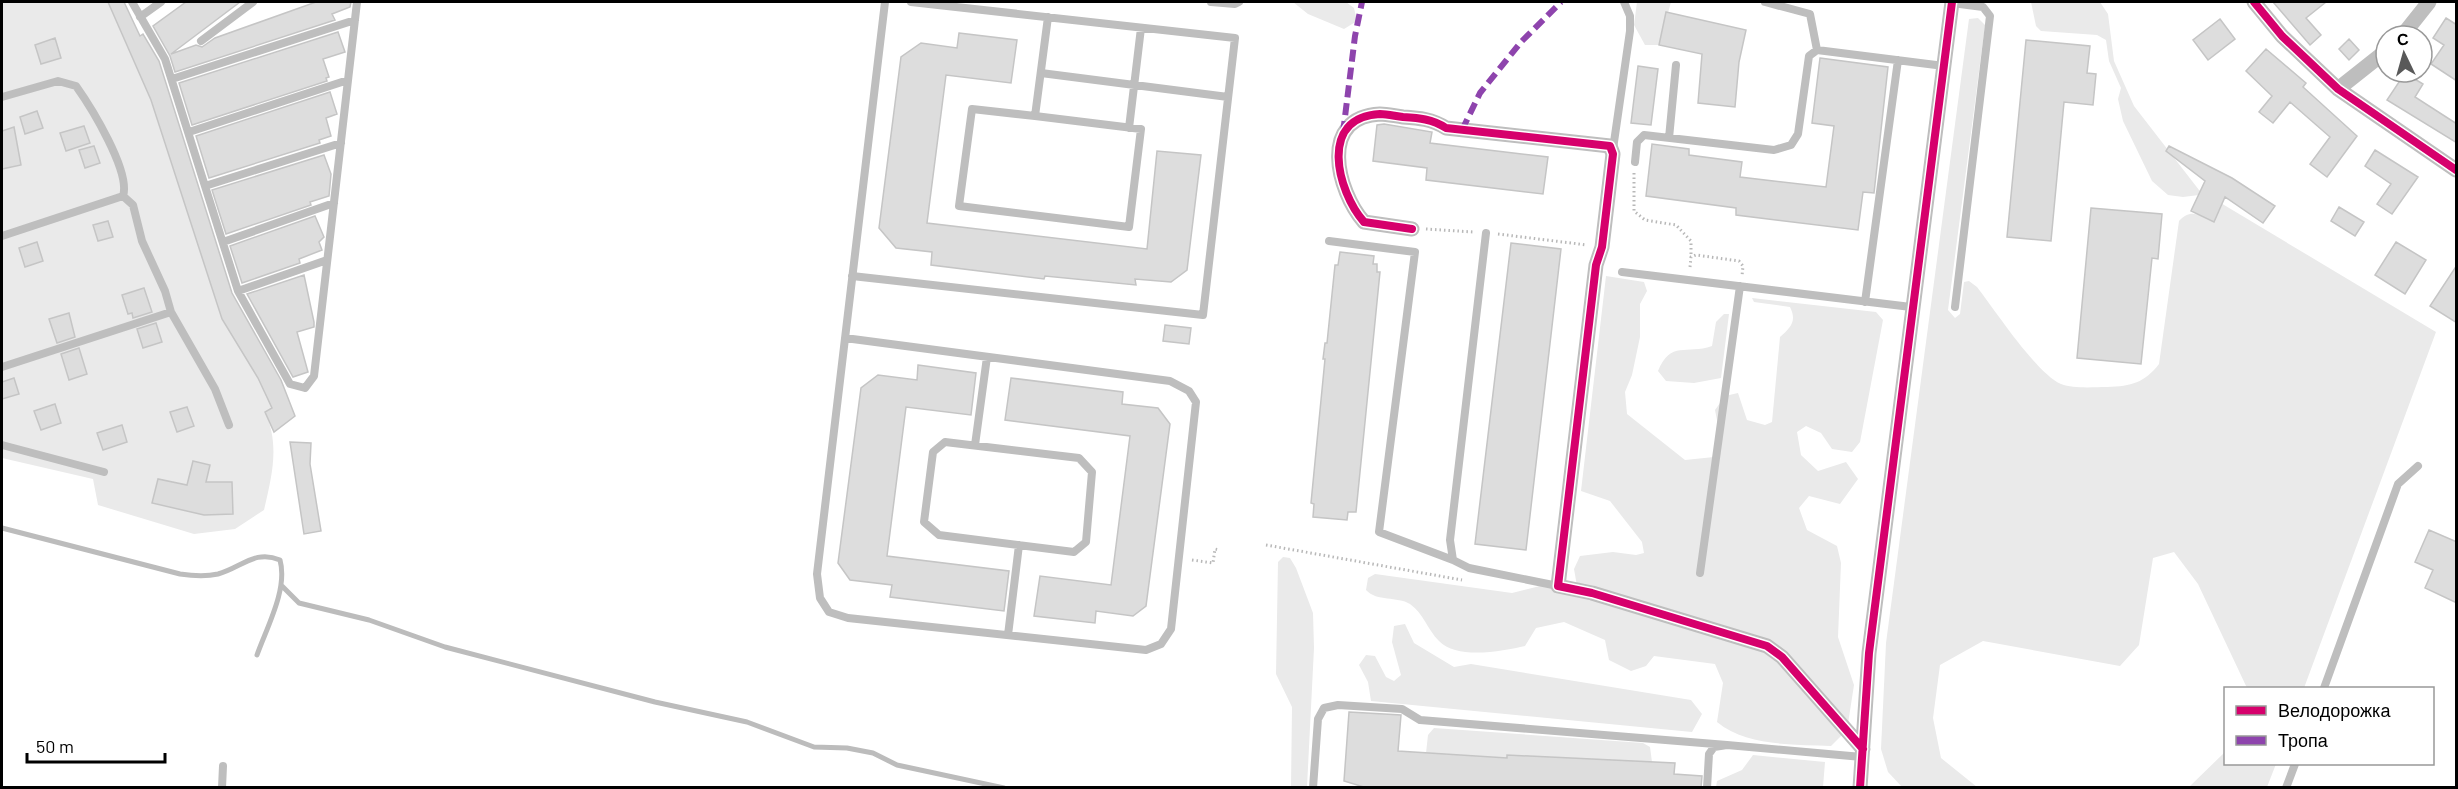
<svg xmlns="http://www.w3.org/2000/svg" width="2458" height="789" font-family="Barlow,sans-serif">
  <rect width="100%" height="100%" fill="#fff"/>
  <!-- green -->
  <path fill="#eaeaea" d="M2,2H108L151,100L222,319L258,378L272,408L265,412C280,445 272,475 264,510L235,529L194,534L98,505L93,479L2,458Z
    M1293,2H1346L1354,8L1357,21L1344,29L1308,14Z
    M1637,2H1671L1659,45H1645L1634,25Z
    M2031,2H2100L2108,14L2114,61L2134,106L2199,190L2436,332L2304,688H2247L2198,584L2174,552L2153,558L2139,645L2120,666L1983,641L1940,665L1933,718L1941,758L1977,787H1902L1888,772L1881,749L1886,643L1969,19L1978,18L1985,25L1948,310L1955,318L1960,314L1964,282L1969,281L1977,287C1995,310 2036,373 2061,384C2074,389 2094,387 2107,387C2132,386 2144,383 2159,364L2179,221C2190,208 2200,215 2214,221L2222,205L2199,195L2183,197L2168,195L2152,181L2123,121L2118,99L2121,88L2109,61L2106,40L2097,35L2041,31L2036,26Z
    M1606,276L1644,282L1647,291L1640,304V337L1632,375L1625,392L1627,414L1685,460L1714,457L1720,435L1715,410L1725,396L1738,393L1747,420L1765,425L1772,422L1780,337C1791,327 1797,321 1790,307L1754,302L1752,298L1876,312L1883,320L1860,442L1852,452L1832,449L1821,433L1806,426L1797,432L1801,455L1818,471L1846,462L1858,479L1840,504L1809,496L1799,508L1807,530L1837,546L1841,563L1838,637L1854,685L1847,730L1831,746C1794,744 1747,747 1717,722L1723,683L1715,664L1654,656L1646,666L1631,671L1609,660L1605,640L1564,622L1536,628L1525,646C1503,651 1457,660 1439,641C1427,629 1424,614 1410,604C1397,596 1377,602 1366,590L1368,578L1375,574L1512,593L1544,585L1577,586L1574,569L1580,556L1613,552L1636,555L1644,553L1642,542L1610,501L1581,491Z
    M1724,314H1729L1721,378L1694,383L1666,381L1658,371C1671,340 1686,355 1712,346L1716,322Z
    M1283,557L1290,558L1296,568L1313,613L1314,648L1307,787H1291L1292,707L1276,674L1278,562Z
    M1405,624L1414,643L1454,667L1471,664L1691,700L1702,714L1692,732L1371,701L1368,682L1359,665L1366,655L1375,656L1386,677L1394,681L1401,675L1392,642L1394,626Z
    M1434,728L1643,743L1650,747L1652,762L1507,758L1426,753L1428,735Z
    M2225,752L2226,764H2276L2267,787H2189Z
    M1753,755L1825,762L1823,787H1716L1717,781L1742,770Z"/>
  <g fill="none" stroke-linecap="round" stroke-linejoin="round">
    <!-- stream -->
    <path stroke="#bcbcbc" stroke-width="5" d="M2,528L180,574C193,576 205,577 218,574C241,568 255,549 280,560C288,589 267,627 257,655
      M281,585L299,603L369,620L445,647L655,702L747,722L814,747L847,748L873,753L897,765L1004,788"/>
  </g>
  <!-- building -->
  <path fill="#ddd" stroke="#c5c5c5" stroke-width="1.5" d="M108,2H124L140,36L143,34L159,61L232,293L281,380L295,416L274,432L265,412L272,408L258,378L222,319L151,100Z
    M186,2H240L171,54L196,45L202,47L215,38L316,2H351L350,7L332,14L335,20L175,72L170,56L153,26Z
    M2273,2H2326L2306,18L2321,35L2310,45Z
    M1666,12L1746,30L1739,62L1735,107L1698,103L1702,54L1659,45Z
    M2446,18L2457,25V81L2431,64L2444,45L2433,38Z
    M2220,19L2235,39L2208,60L2193,40Z
    M338,32L345,52L323,59L329,77L326,78L327,81L192,125L179,83Z
    M959,33L1017,40L1011,83L946,75L927,223L1147,249L1157,151L1201,155L1187,270L1171,282L1135,279L1136,285L1045,276L1044,279L931,265L932,252L896,248L879,228L901,57L921,43L957,48Z
    M55,38L61,58L41,64L35,45Z
    M2349,39L2359,50L2349,60L2339,49Z
    M2026,40L2090,46L2087,73L2096,74L2093,105L2064,102L2051,241L2007,237Z
    M2266,49L2306,83L2303,87L2357,136L2327,177L2310,164L2330,137L2290,102L2273,123L2259,112L2272,96L2246,71Z
    M1820,58L1888,67L1874,193L1863,192L1858,230L1736,215V208L1646,196L1652,144L1689,149V155L1742,162L1740,177L1826,187L1834,126L1812,123Z
    M1638,66L1658,69L1651,125L1631,123Z
    M2405,73L2423,84L2415,97L2457,124V143L2387,100Z
    M330,92L337,114L326,118L331,136L319,140L320,143L209,178L196,136Z
    M37,111L43,128L25,134L20,117Z
    M1384,124L1432,132L1430,143L1548,157L1543,194L1426,180L1427,168L1373,161L1377,125Z
    M84,126L90,143L66,151L60,133Z
    M14,127L21,165L2,169V131Z
    M94,146L100,163L85,168L79,150Z
    M2169,146L2232,178L2275,206L2263,223L2225,197L2214,222L2191,211L2205,181L2166,151Z
    M2375,150L2418,177L2392,214L2377,204L2391,184L2365,166Z
    M324,155L331,174L329,196L310,202L311,205L226,234L212,190Z
    M2339,207L2364,222L2355,236L2331,221Z
    M2091,208L2162,214L2158,259L2152,258L2141,364L2077,358Z
    M315,216L324,237L319,242L322,250L299,259L300,263L242,283L230,246Z
    M108,221L113,237L98,241L93,225Z
    M37,242L43,261L25,267L19,248Z
    M2396,242L2426,260L2405,294L2375,275Z
    M1511,243L1561,249L1526,550L1475,544Z
    M1340,252L1374,256L1373,264H1377V272H1380L1356,512H1348L1347,520L1313,517L1314,504L1311,503L1325,359H1323L1325,343H1327L1335,265H1338Z
    M2457,265V323L2430,306Z
    M304,275L314,322V327L297,332L308,372L293,377L247,294Z
    M144,288L152,312L133,318L132,313L128,314L122,295Z
    M69,313L75,337L57,343L49,319Z
    M156,323L162,342L143,348L137,329Z
    M1165,325L1191,328L1189,344L1163,341Z
    M79,348L87,374L69,380L61,354Z
    M918,365L976,373L971,415L906,407L887,556L1009,571L1004,611L890,597L892,585L850,580L838,563L861,388L878,375L917,380Z
    M14,378L19,394L2,399V382Z
    M1011,378L1123,392L1122,404L1158,408L1170,424L1146,606L1133,616L1096,611L1095,623L1034,616L1040,576L1111,585L1130,436L1005,420Z
    M55,404L61,423L41,430L34,411Z
    M187,407L194,426L177,432L170,412Z
    M122,425L127,442L103,450L97,433Z
    M290,442L311,443L310,464L321,531L304,534Z
    M193,461L210,465L206,482H232L233,514L204,515L152,503L158,479L187,485Z
    M2429,530L2457,542V603L2425,588L2433,570L2415,562Z
    M1349,712L1401,715L1398,751L1507,758V755L1675,763L1674,774L1702,776L1701,788H1367L1344,781Z"/>
  <g fill="none" stroke-linecap="round" stroke-linejoin="round">
    <!-- path -->
    <path stroke="#b8b8b8" stroke-width="3" stroke-dasharray="1.5 3" stroke-linecap="butt" d="M1634,173V211L1645,220L1676,225L1691,241V257
      M1426,229L1473,232
      M1498,234L1587,245
      M1690,267L1691,257L1696,255L1739,261L1743,266L1742,276
      M1266,545L1462,580
      M1192,560L1213,563L1215,549L1220,550"/>
    <!-- service -->
    <path stroke="#bebebe" stroke-width="8" d="M132,2L165,59L238,291L290,384L305,388L314,376L357,2
      M1211,2L1235,4L1239,2
      M1765,2L1810,14L1817,50
      M1952,3L1983,7L1990,16L1955,307
      M140,17L161,2
      M201,41L253,2
      M1041,73L1228,97
      M172,79L355,20
      M2,97L58,81L76,86C91,107 131,172 123,196
      M1035,116L1141,129L1129,227L959,206L972,109L1035,116L1048,17
      M1129,128L1141,28
      M189,132L348,80
      M1669,138L1676,65
      M1613,149L1630,31V16L1624,2
      M1635,162L1637,142L1644,135L1774,150L1791,145L1798,134L1809,56L1817,50L1944,66
      M205,186L341,143
      M123,196L133,205L142,241L165,291L171,312L215,389L229,425
      M1486,233L1450,540L1453,560L1469,568L1558,586
      M2,236L123,196
      M1329,241L1415,252L1379,532L1453,560
      M223,242L334,203
      M1622,272L1911,307
      M852,276L1203,315L1235,38L911,2
      M238,291L327,260
      M1865,302L1898,60
      M845,338L1170,381L1189,391L1196,402L1171,629L1161,644L1146,650L848,618L829,612L820,598L817,574L885,2
      M2,367L171,312
      M945,442L1079,458L1092,472L1086,542L1074,552L939,535L924,522L933,452Z
      M2,445L104,472
      M975,445L987,357
      M1700,573L1740,286
      M1008,635L1019,545
      M2324,688L2398,484L2418,466
      M222,788L223,766
      M1313,788L1318,719L1324,708L1338,705L1402,709L1420,720L1727,745
      M1707,788L1709,754L1714,747L1727,745L1862,757
      M2286,788L2295,764"/>
    <!-- minor -->
    <path stroke="#bebebe" stroke-width="15" d="M2254,2L2282,36L2338,89L2456,170
      M2402,36L2429,2
      M2338,89L2386,51
      M1412,229L1364,222C1337,191 1318,117 1380,114C1387,114 1395,116 1403,117C1419,118 1432,119 1446,128L1610,146L1613,154L1602,247L1596,265L1558,586L1592,593L1767,646L1782,657L1863,749
      M1860,788L1869,653L1952,2"/>
    <!-- quiet -->
    <path stroke="#8e44ad" stroke-width="6" stroke-dasharray="12 6" stroke-linecap="butt" d="M1462,130L1480,93L1521,42L1561,2
      M1343,133L1355,36L1362,2"/>
    <defs>
      <path id="cycleway" d="M2254,2L2282,36L2338,89L2456,170
        M1412,229L1364,222C1337,191 1318,117 1380,114C1387,114 1395,116 1403,117C1419,118 1432,119 1446,128L1610,146L1613,154L1602,247L1596,265L1558,586L1592,593L1767,646L1782,657L1863,749
        M1860,788L1869,653L1952,2"/>
    </defs>
    <!-- cycleway casing -->
    <use href="#cycleway" stroke="#fff" stroke-width="11"/>
    <!-- cycleway -->
    <use href="#cycleway" stroke="#d6006c" stroke-width="8"/>
  </g>
  <!-- border -->
  <rect width="2458" height="789" fill="none" stroke="#000000" stroke-width="6"/>
  <!-- legend -->
  <rect x="2224" y="687" width="210" height="78" fill="#ffffff" stroke="#999999" stroke-width="1.5"/>
  <rect x="2236" y="706" width="30" height="9" fill="#d6006c" stroke="#999999" stroke-width="1.5"/>
  <text x="2278" y="717" font-size="18" fill="#000000">Велодорожка</text>
  <rect x="2236" y="736" width="30" height="9" fill="#8e44ad" stroke="#999999" stroke-width="1.5"/>
  <text x="2278" y="747" font-size="18" fill="#000000">Тропа</text>
  <!-- north arrow -->
  <g transform="translate(2404 54) rotate(355)"><circle r="28" fill="#ffffff" stroke="#999999" stroke-width="1.5"/>
  <path d="M0-4.5L10 22L0 15L-10 22Z" fill="#595959"/>
  <text y="-9" font-size="16" font-weight="bold" text-anchor="middle" fill="#000000">С</text>
  </g>
  <!-- scale -->
  <path d="M27 753v9h138v-9" fill="none" stroke="#000000" stroke-width="3"/>
  <text x="36" y="753" font-size="18" fill="#000000" stroke="#ffffff" stroke-width="4.5" paint-order="stroke">50 m</text>
</svg>
